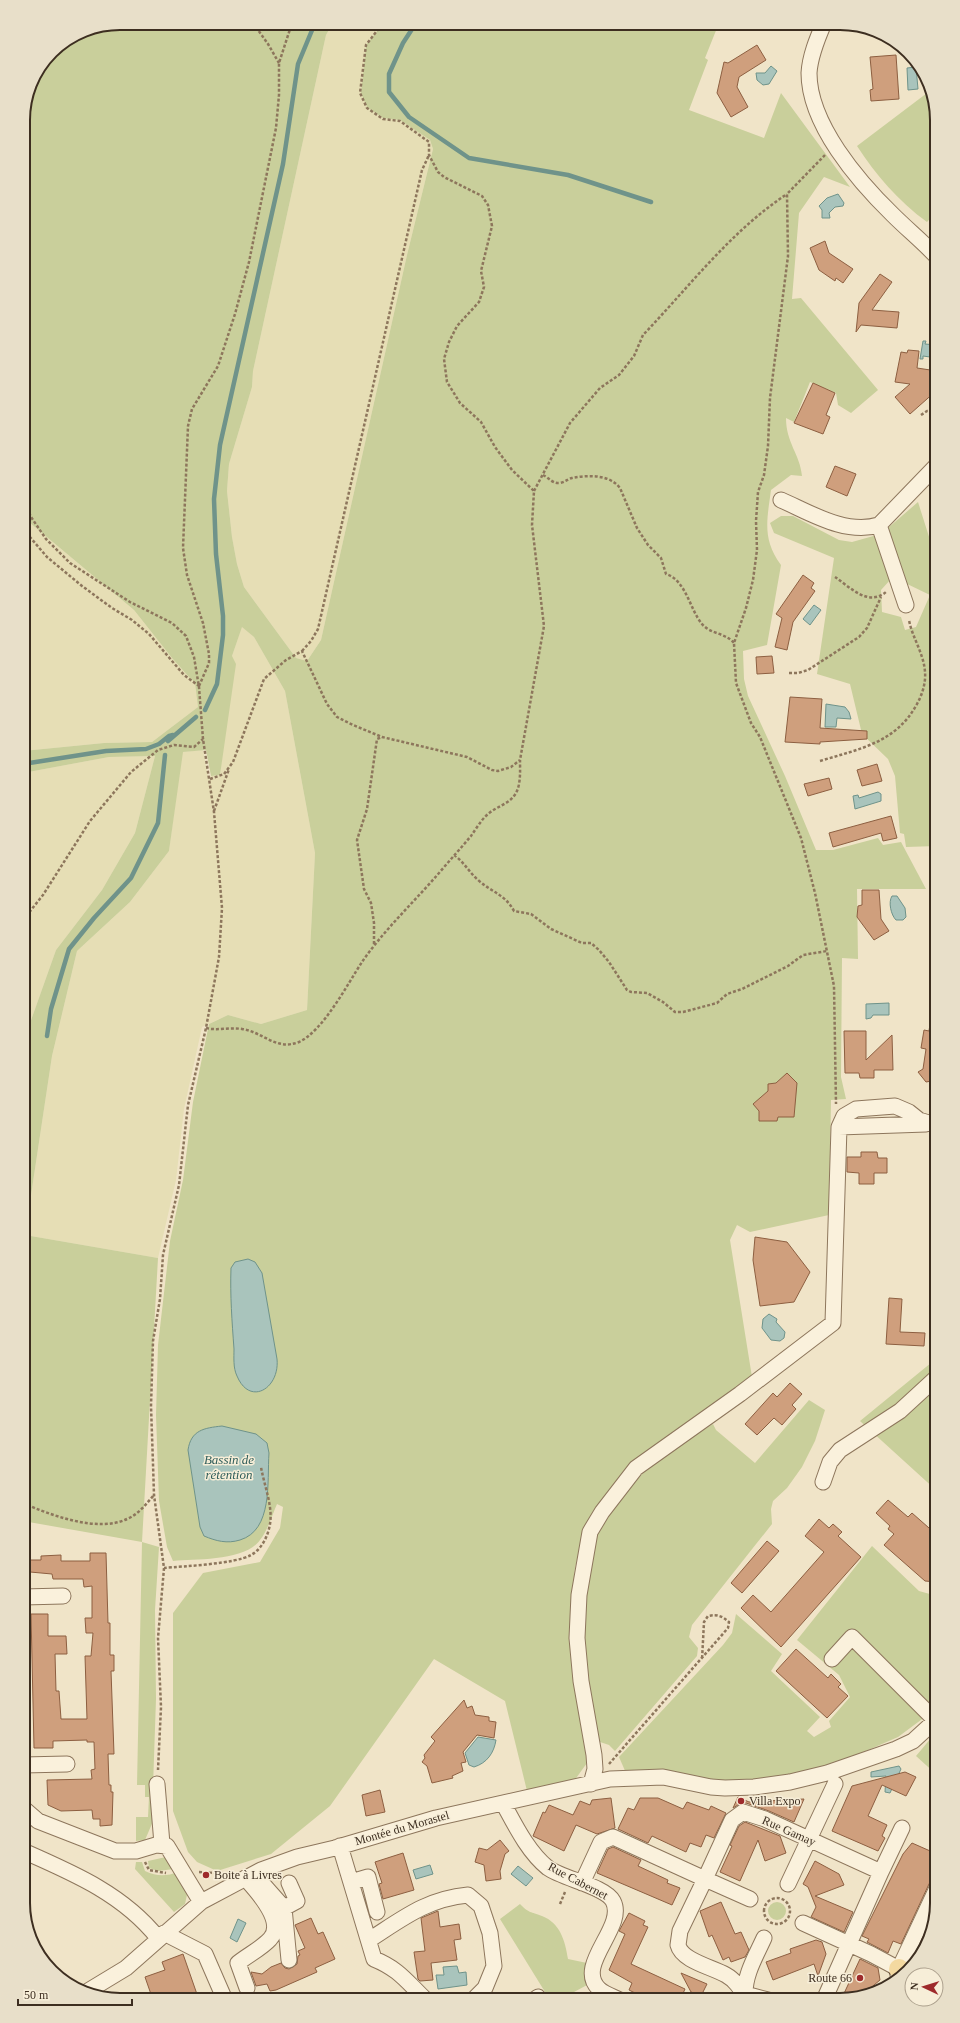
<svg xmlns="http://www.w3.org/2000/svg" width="960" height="2023" font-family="'Times New Roman',serif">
  <rect width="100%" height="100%" fill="#f0e4c8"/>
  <!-- farmland -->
  <path fill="#e6deb5" d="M333,23H384L366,45L361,93L383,118L400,120L430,140L433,149L407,255L321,640L307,661L296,658L244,587L237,564L232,537L227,491L229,464L252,387L253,371L326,35Z
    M23,517L134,610L172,658L189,677L196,682L198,707L152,742L104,743L23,751Z
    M242,626L254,637L285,691L315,853L307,1010L261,1024L228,1015L202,1027L184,1109L176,1180L158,1258L25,1235L52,1056L77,951L130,902L169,851L182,752L203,750L208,776L220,775L232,656Z
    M155,756L135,833L102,890L56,950L24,1040L23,773L109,757Z"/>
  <!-- green -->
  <path fill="#c9cf9b" d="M120,23H333L326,35L253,371L252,387L229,464L227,491L232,537L237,564L244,587L296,658L307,661L321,640L407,255L433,149L430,140L400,120L383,118L367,107L361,93L366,45L384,23H719L705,58L708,60L689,110L764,138L781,93L850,187L824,177L799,213L792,299L801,298L878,390L851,413L838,405L836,393L810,382L794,422L786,418C786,443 800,454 802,476L791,475L771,490C767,520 762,539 781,565L767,645L743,651L744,679L748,696L785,776L816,850H833L878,838L883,845L901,842L926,889H857L858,959L842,958L841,1077L846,1099L831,1100L829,1215L750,1232L737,1225L730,1240L752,1377L638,1460L608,1491L585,1526L575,1568L570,1612L574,1683L587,1763L574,1781L528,1795L505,1701L434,1659L330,1806L271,1854L217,1871L197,1862L188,1852L173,1811V1613L203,1573L260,1562L280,1528L283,1507L277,1504C272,1515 268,1530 260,1540C246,1561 197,1559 173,1561L167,1547L159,1501L156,1415L158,1345L170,1241L183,1180L193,1102L209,1024L228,1015L261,1024L307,1010L315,853L285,691L254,637L242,627L232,656L236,664L220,775L211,776L206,750L183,752L169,851L130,902L77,951L52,1056L25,1235L158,1258L142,1542L159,1547L155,1610L156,1699L153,1787L154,1819L145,1840L136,1841V1817H148L149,1797H145V1785H137L142,1542L23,1521V1040H24L56,950L102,890L135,833L155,756L109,757L23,773V751L104,743L152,742L198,707L195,682L189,677L172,658L134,610L23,517V114L30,83L52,51L83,30Z
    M931,90L937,120V211L927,222C898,201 876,175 857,146Z
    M918,502L937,562V846L906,847L904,834L900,833L895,776L888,759L862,734L850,684L817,674L834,558L774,533L770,523L781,516H793L839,540L852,542L877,535L891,579L881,590L882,612L901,617L905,630L916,627L930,595L903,582L888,528Z
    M937,1358V1491L860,1421Z
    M809,1400L825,1410L815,1441L802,1467L787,1488L773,1501L771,1509L772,1524L692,1625L689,1637L698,1648L697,1656L615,1751L609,1745L594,1740L582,1616L596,1536L608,1511L646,1470L675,1448L713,1424L716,1430L755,1463Z
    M872,1546L919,1591L937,1596V1708L898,1737L843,1761L801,1775L725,1783L626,1773L619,1757L723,1645L732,1633L736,1614L782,1654L771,1671L820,1717L807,1731L814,1737L831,1727L829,1721L850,1697L839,1675L797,1640Z
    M937,1731V1775L916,1756Z
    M166,1857L174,1869L158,1871L149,1868L148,1861Z
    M136,1862H142L145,1871C158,1877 166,1876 179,1872L188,1890L185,1904L174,1912L135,1869Z
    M768 1911a9 9 0 1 1 18 0a9 9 0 1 1-18 0Z
    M520,1904C530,1914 530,1911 542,1916C560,1923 565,1940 568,1959L587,1963L589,1984L559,2000H550L500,1919Z"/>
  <!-- water -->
  <path fill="#a9c4bc" stroke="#6f938a" d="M771,66L777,71L769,84L763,85L757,80L756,73H765Z
    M916,67L918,89L908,90L907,68Z
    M838,194L844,203L843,206L835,207L829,213L830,218H822V210L819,206L827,198Z
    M923,341H926L925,344L937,345V358L923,356V359H920Z
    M814,605L821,610L810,625L803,619Z
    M826,704L845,707L849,712L851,719L837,718L836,727H825Z
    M878,792L881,794V801L855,809L853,796L858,795L859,798Z
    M892,896H897L905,908L906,917L903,920H896C891,915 888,902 892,896Z
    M889,1003V1015H873L871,1018L866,1019V1004Z
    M248,1259L255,1262L262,1273L277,1359C280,1388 250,1407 237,1376C233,1368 234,1357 234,1349C232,1322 230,1295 231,1268L235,1262Z
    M769,1314L777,1319L776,1322L785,1332L784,1338L780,1341L771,1340L762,1328L763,1319Z
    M222,1426L256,1434L267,1443L269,1453C267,1482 273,1530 240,1540C227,1544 216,1541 204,1536L200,1527L188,1450C191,1430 204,1428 222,1426Z
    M478,1737L496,1740C494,1753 487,1763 474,1767L469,1765L465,1753Z
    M899,1766L901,1769L890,1793L885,1792L886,1776L871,1777V1772Z
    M430,1865L433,1874L416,1879L413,1870Z
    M518,1866L533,1878L526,1886L511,1874Z
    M238,1919L246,1923L237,1942L230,1938Z
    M457,1966L459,1973L466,1972L467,1985L438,1989L436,1975H444L443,1967Z"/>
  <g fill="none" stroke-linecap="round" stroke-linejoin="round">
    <!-- stream -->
    <path stroke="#6f938a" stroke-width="4.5" d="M416,23L403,43L389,74V92L409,117L469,158L568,175L651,202
      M205,710L217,684L223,635V616L216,554L214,499L220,445L283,164L298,64L315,23
      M168,741L196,717
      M23,764L106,751L146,749L159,744L169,736L173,735
      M47,1036L51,1009L69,949L94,918L131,878L158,823L165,755"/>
  </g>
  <!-- building -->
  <path fill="#cf9f7d" stroke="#8d5f41" d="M757,45L766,60L739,77L737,87L748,107L731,117L717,93L724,62L728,63Z
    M896,55L899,99L871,101L870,90L873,89L870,57Z
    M825,241L829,253L853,269L843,283L836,278L835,281L819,270L810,248Z
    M880,274L892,282L872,310L899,312L897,328L861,325L856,332L859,303Z
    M908,350L919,351L917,368L937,371L936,391L910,414L895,397L910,384L895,382L901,352L907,353Z
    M813,383L835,393L826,415L830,417L823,434L794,423Z
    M835,466L856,474L847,496L826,487Z
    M803,575L814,583L811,588L815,591L793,622L787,650L775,647L782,618L776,614Z
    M772,656L774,673L757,674L756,657Z
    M790,697L822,699L820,728L867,731V739L820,742V744L785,742Z
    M877,764L882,781L862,786L857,770Z
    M829,778L832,789L808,796L804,784Z
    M891,816L897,838L883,841L881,833L833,847L829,833Z
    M862,890H879L881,919L889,931L874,940L857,917L858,906L862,905Z
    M930,1024L937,1025V1080L926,1082L918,1072L923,1069L926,1049L921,1048L924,1030L929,1031Z
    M844,1031H866V1060L892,1035L893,1070H874V1078H860L859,1073H845Z
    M787,1073L797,1083L794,1117H778L777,1121H759V1111L753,1104L768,1091V1084L776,1083Z
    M861,1152H877L878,1158H887V1173H874V1184H859V1173L847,1172V1157H861Z
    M755,1237L787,1242L810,1272L794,1302L760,1306L753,1260Z
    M889,1298L902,1299L900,1332L925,1333L924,1346L886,1344Z
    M790,1383L802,1394L792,1405L796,1409L782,1425L774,1418L757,1435L745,1424L773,1393L777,1397Z
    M888,1500L908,1517L912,1513L937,1535V1582L925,1581L884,1545L894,1534L888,1529L890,1526L876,1513Z
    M819,1519L829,1528L833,1524L842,1532L838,1536L861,1557L781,1647L741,1608L753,1595L771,1612L824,1552L805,1536Z
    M767,1541L779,1551L742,1593L731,1583Z
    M90,1553H106L108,1623H110V1655H114V1671H111L114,1754H108L109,1785H111V1792H113L112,1825L100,1826V1819H93L92,1810L61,1811L48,1805L47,1780L92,1779L91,1770L95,1769L94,1742H87V1740L53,1741V1748H34L31,1614H48V1636H66L67,1654H55L56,1691H59L61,1719H87L85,1656H91L93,1633H86L85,1618H92V1586L84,1587L83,1579H53L52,1574L30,1572V1560H41V1556L61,1555V1561H90Z
    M796,1649L828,1678L831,1674L841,1684L838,1687L848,1696L827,1718L776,1671Z
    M464,1700L467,1708L472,1706L475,1715L489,1717V1721L496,1722L494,1738L477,1735L463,1752L466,1762L461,1763L463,1771L452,1776L453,1778L432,1783L427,1766L422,1762L425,1758L424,1755L435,1741L431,1737Z
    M905,1772L916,1777L906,1796L882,1785L868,1816L887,1825L882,1836L885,1838L878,1851L832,1831L852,1786Z
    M380,1790L385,1812L366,1816L362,1795Z
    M738,1797L749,1802L804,1799L794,1822L769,1811L746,1803H741L733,1808Z
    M611,1798L615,1828L597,1834L576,1825L564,1851L533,1836L543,1812L545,1813L549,1805L573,1815L580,1801L590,1805L592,1800Z
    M640,1798H658L683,1809L687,1802L709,1810L711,1806L726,1813L714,1838L706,1835L701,1847L690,1843L686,1852L652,1836L648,1843L618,1829L628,1808L634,1810Z
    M745,1822L780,1836L786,1853L765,1861L758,1840L740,1881L720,1872L732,1846L730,1845L739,1826Z
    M500,1840L509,1851L505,1854L500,1871L501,1879L486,1881L484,1865L475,1862L479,1848L487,1850Z
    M912,1843L937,1854V1872L929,1884L901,1944L893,1941L888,1953L867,1942L869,1939L862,1936L903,1854Z
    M613,1847L641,1860L638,1866L668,1880L667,1883L680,1888L672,1905L597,1873L608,1849Z
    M403,1853L414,1890L383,1899L379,1884L382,1883L375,1862Z
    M815,1861L839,1874L844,1885L815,1896L853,1912L844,1932L811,1917L816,1907L808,1887L803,1884Z
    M721,1902L735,1934L741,1932L749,1950L745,1957L731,1962L729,1957L723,1960L712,1935L709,1937L700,1911Z
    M438,1911L440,1927L459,1924L461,1939L454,1940L457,1960L431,1963L433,1980L420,1981L418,1979L414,1952L425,1951L421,1918Z
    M629,1913L645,1921L643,1925L648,1927L631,1964L685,1989L680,2000H641L643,1997L629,1990L632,1983L609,1970L625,1934L619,1931Z
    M311,1918L318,1934L323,1932L335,1959L315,1968L317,1972L276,1990L270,1991L267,1984L256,1986L251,1972L262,1974L271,1967L281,1963L285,1968L289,1969L297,1964L298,1956L300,1955L298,1951L305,1948L295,1925Z
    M932,1920L922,1954L917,1952Z
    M816,1940L822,1942L826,1954L818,1976L814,1964L773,1980L766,1962L791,1953L790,1949Z
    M183,1954L199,2000H153L145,1977L165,1970L162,1962Z
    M860,1959L878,1968L880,1980L861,1996L841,2000Z
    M681,1973L707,1984L701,1996L691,1992Z"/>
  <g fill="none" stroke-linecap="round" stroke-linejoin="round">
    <defs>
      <path id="minor" d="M824,23C817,39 810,56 809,73C809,124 858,181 893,215C907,229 923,242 937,257
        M781,500C811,513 845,535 879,525L937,465
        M879,525L906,605
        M839,1127L926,1124
        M823,1482L830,1462L840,1450L900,1411L937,1377
        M23,1597L63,1596
        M832,1659L852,1637L935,1720
        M23,1765L67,1764
        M157,1784L162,1844
        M591,1784L595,1769L594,1755L581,1681L577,1638L579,1595L590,1532L602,1512L636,1468L740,1394L833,1323L839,1127L844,1116L856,1109L895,1106L909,1112L919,1120L932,1124
        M503,1803C515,1825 528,1852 548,1868C563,1879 605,1886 613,1901C627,1927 574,1965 599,1989C604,1994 614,1997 620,2000
        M23,1808L38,1821L115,1851H136L156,1845L167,1846L201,1902
        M340,1846L374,1959C399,1969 407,1982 426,2000
        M23,1851C73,1873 123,1894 158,1938
        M881,1872L902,1828
        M245,1878C256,1890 286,1922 270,1939C262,1948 248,1955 238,1963L247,1988
        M261,1882L284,1908L289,1960
        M351,1882L368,1877L377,1912
        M582,1883L601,1842L613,1837L705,1879L732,1820L743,1812L765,1819L881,1872L824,2000
        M788,1884L835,1784
        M284,1908L297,1901L289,1883
        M803,1923L871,1954L899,1969
        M164,1933L205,1954L225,2000
        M369,1940C402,1919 426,1899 468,1895L481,1906L490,1933L494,1966L485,1988L473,2000
        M898,1976L899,1969L937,1888
        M88,1991L126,1968L201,1902L261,1870L297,1857L335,1848L436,1818L610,1779L663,1777L711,1787L725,1788L754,1787L790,1782L827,1773L896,1749L913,1741L937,1719
        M745,1996C740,1988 735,1980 726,1975C712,1967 682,1961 678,1945L680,1931L705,1879L750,1899
        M745,1996C744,1975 756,1956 764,1938
        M736,1999L749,1995L768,2000
        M534,2000L538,1997"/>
      <path id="major" d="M899,1969L902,1972"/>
    </defs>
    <!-- minor casing -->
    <use href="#minor" stroke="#8d765c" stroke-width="17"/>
    <!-- major casing -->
    <use href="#major" stroke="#5b4430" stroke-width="22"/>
    <!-- path -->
    <path stroke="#8d765c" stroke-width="2.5" stroke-dasharray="3 2" stroke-linecap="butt" d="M253,23L268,44L279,63
      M825,155L787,194L788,256L770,398L768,446L764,475L758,492L756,521L757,550L753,580L746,608L734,643L736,683L751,723L760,737L801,838L815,893L834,986L836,1104
      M930,231L937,224
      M921,415L927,411H937
      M543,475C549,478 553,484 560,483C565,482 568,479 572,478C588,475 609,474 620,488L637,528L648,545L661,558L666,574C686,580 690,610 702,624C710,634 726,633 734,643
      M534,491L570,423L600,388L619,375L634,356L643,335C689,287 731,231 787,194
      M23,499L31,517L46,539L70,563L130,602L172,623L186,636L194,657L199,687L203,739L214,812L222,908L219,957L206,1028L188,1105L179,1185L163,1255L160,1299L153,1341L151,1406L153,1464L154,1495L164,1568L158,1638L161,1707L158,1770
      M23,529L47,557L82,586L112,608L132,620L149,634L184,675L199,686
      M936,537C931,523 929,517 937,504
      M835,577C850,587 869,608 887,591
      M302,651L311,641L318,629L422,170L429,155
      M789,673H798L808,670L859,637L867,628L881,597
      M199,686L209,663V654L203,623L187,575L183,548L188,426L192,409L218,366L235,314L249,262L276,128L279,95V63L292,23
      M820,761C859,749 896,743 917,704C922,695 926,683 925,672C924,654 912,637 909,620
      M210,779L224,774L233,762L264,679L286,660L302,651L327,704L337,717L353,725L382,737L467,757L492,770L498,771L511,767L520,760
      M214,811L229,769
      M454,855C464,862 469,872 478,880C491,892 505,894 514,911L531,914L551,929L582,943H591L599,950L609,962L627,990L631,992L647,993L663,1002L675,1012H683L717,1003L727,994L742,989L788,966L803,955L827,951
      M23,920L43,895L90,821L131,772L158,750L174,745L194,747L203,739
      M374,944V923L371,903L364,889L357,840L367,809L377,739L382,737
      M206,1028C218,1031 229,1027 242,1029C263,1032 276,1051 299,1042C323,1031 347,985 362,962C384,930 414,902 439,873C450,860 461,848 471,836C476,829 481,820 488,814C497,806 510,804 516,793C521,784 520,770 520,760L544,626L532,525L534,491L512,470L495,447L481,422L460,403L447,382L444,359L449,342L457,326L479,302L484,287L481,271L492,226L488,205L482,196L444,177L438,172L429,155V142L400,121L383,119L367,108L360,93L366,45L383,23
      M23,1503C50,1515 98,1533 127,1519C139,1514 146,1504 154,1495
      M164,1568C185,1566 235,1564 251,1555C262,1549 268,1536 270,1524C273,1506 264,1485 261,1467
      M609,1764L728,1628L729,1622C722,1616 717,1614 708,1616L704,1622L702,1660
      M145,1862L149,1870L166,1873
      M199,1872L215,1873L220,1875
      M764 1911a13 13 0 1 1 26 0a13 13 0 1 1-26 0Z
      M560,1904L565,1892"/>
    <!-- minor -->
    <use href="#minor" stroke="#faf1dc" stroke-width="15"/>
    <!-- major -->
    <use href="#major" stroke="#f3d9a0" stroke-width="20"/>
  </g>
  <!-- markers -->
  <g fill="#9e2a2b" stroke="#f7eed8" stroke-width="1.5">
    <circle cx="741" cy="1801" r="4"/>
    <circle cx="206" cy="1875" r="4"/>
    <circle cx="860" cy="1978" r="4"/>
  </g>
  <g text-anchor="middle" stroke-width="3" stroke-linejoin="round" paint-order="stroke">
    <!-- poi labels -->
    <g font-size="12" fill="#3d2e20" stroke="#f7eed8" text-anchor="start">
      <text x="749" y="1805">Villa Expo</text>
      <text x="214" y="1879">Boite à Livres</text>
      <text x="852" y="1982" text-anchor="end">Route 66</text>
    </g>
    <!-- street labels -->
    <g font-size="12" fill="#3d2e20" stroke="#f7eed8">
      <text transform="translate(402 1828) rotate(-16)" y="4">Montée du Morastel</text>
      <text transform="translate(789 1831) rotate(24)" y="4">Rue Gamay</text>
      <text transform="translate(578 1881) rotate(28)" y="4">Rue Cabernet</text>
    </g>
    <!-- water labels -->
    <g font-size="13" font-style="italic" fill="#2f5d5a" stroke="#f7eed8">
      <text x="229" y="1464">Bassin de<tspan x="229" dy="15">rétention</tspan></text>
    </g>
  </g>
  <!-- crop -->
  <path d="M0 0H960V2023H0ZM120 30H840A90 90 0 0 1 930 120V1903A90 90 0 0 1 840 1993H120A90 90 0 0 1 30 1903V120A90 90 0 0 1 120 30Z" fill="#e8dfc9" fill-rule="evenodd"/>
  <path fill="none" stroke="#3d2e20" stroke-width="2" d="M120 30H840A90 90 0 0 1 930 120V1903A90 90 0 0 1 840 1993H120A90 90 0 0 1 30 1903V120A90 90 0 0 1 120 30Z"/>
  <!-- north arrow -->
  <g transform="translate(924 1987) rotate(274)"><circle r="19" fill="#f7eed8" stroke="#ada18e"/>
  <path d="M0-3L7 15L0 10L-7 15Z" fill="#9e2a2b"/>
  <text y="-6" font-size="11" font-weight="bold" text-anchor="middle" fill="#3d2e20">N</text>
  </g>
  <!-- scale -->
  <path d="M18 1999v6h114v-6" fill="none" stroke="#3d2e20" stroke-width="2"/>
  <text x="24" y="1999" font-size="12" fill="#3d2e20" stroke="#f7eed8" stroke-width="3" paint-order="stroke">50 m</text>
</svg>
